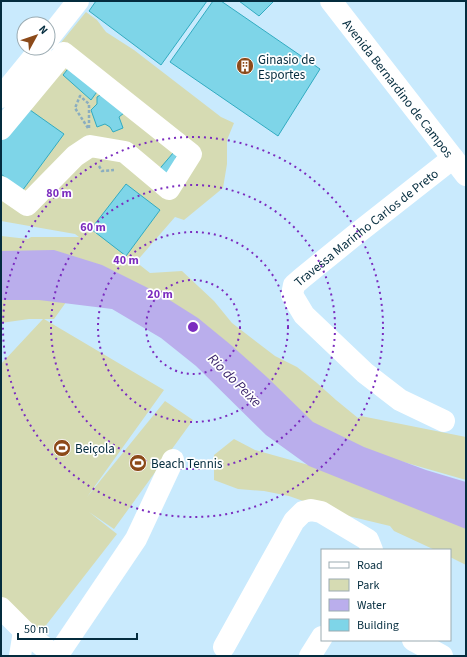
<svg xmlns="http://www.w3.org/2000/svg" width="467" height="657" font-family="'Source Sans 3',sans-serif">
  <rect width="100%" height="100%" fill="#c9eafd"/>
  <!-- green -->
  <path fill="#d6dbb3" d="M86,12L97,20L106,32L134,50L221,117L234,123L227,140V164L223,188L184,220L175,217L136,262L150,273L182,271L214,301L232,323L275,356L297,367L317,383L336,400L358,418L361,416L466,437V480L334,442L177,316L1,272V236L28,239L31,237H79L75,234L1,221V116Z
    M1,286L69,298L54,319H44L164,390L87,497L165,401L193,420L114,529L89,512L117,534L40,633L1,599V364L43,319H29L1,323Z
    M234,439L255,450L466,509V565L450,557V550H435L394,531L390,526L340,514L289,496L264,491L238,489L214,480V455Z"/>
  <!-- water -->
  <path fill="#baaeec" d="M54,250L102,265L160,294L198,318L231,345L268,378L313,422L364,447L426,470L466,482V529L309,466L266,435L196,366L161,338L112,309L39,300H1V251Z"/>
  <!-- building -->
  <path fill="#7ed5e8" stroke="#31abc1" d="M96,1H207L161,65L89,11Z
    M213,1H221L320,69L278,136L170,62Z
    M239,1H274L259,16Z
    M71,65L99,89L91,100L63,75Z
    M105,92L124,113L119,117L123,128L113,132L110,127L105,124L97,127L91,110L97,104V97Z
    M23,105L64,134L22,191L1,174V134Z
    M179,146L170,183L156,173Z
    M126,184L160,210L126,256L91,229Z"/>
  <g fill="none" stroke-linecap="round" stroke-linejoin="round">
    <!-- path -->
    <path stroke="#8aadc0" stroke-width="2.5" stroke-dasharray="3 2" stroke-linecap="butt" d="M88,128L75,108L80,96L89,104V128
      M99,166L102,171L114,170"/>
    <!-- minor -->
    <g stroke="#fff" stroke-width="22">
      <path id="s1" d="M331,1L466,175"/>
      <path d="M48,39L78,1"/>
      <path d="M1,97L41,48"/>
      <path d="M1,129L64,53L191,154L169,189L125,152L90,146L75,156L27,205L1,187"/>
      <path id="s2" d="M444,421L400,400L365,373L304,315L292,295L294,285L302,278L355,235L453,158"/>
      <path d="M1,608L24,631L55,656"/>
      <path d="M413,640L442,656"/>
      <path d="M224,647L294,521L303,512L311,510L321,512L368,540L372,550"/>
      <path d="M20,656L24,631"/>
      <path d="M57,656L136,539L173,460"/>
      <path d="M310,656L322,637"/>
    </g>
  </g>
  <!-- distance rings -->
  <g fill="none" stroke="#7b2cbf" stroke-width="2" stroke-dasharray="2 4">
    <circle cx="193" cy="327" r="47"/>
    <circle cx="193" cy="327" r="95"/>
    <circle cx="193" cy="327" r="142"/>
    <circle cx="193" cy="327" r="190"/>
  </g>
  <!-- icons -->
  <defs>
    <symbol id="building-disc" viewBox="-11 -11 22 22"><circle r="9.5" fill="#8c4a19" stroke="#fff"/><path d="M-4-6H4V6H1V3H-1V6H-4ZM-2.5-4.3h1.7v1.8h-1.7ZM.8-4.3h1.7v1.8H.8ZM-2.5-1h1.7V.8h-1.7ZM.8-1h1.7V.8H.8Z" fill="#fff"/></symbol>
    <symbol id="stadium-disc" viewBox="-11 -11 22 22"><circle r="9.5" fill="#8c4a19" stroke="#fff"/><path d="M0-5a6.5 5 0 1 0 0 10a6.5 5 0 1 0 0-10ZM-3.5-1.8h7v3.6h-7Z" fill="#fff"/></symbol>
  </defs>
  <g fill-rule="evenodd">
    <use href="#building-disc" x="235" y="56" width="20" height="20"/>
    <use href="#stadium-disc" x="52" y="438" width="20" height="20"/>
    <use href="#stadium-disc" x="128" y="453" width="20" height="20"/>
  </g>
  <g text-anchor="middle" stroke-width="3.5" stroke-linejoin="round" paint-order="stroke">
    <!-- poi labels -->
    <g font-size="13" fill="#042c3e" stroke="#fff" text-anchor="start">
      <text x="258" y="64">Ginasio de<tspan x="258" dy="15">Esportes</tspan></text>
      <text x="75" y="453">Beiçola</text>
      <text x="151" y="468">Beach Tennis</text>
    </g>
    <!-- street labels -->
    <g font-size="13" fill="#042c3e" stroke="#fff">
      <text dy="5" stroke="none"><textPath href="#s1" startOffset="110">Avenida Bernardino de Campos</textPath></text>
      <text dy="5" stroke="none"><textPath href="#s2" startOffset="303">Travessa Marinho Carlos de Preto</textPath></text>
    </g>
    <!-- water labels -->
    <g font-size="14" font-style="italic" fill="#39236a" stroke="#fff">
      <text transform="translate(235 380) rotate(45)" y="5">Rio do Peixe</text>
    </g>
  </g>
  <circle cx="193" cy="327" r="6" fill="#7b2cbf" stroke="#fff" stroke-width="2"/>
  <g font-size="12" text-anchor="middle" font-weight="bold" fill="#7b2cbf" stroke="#fff" stroke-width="3.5" stroke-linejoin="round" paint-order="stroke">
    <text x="59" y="197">80 m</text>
    <text x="93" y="231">60 m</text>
    <text x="126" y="264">40 m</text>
    <text x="160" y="298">20 m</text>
  </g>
  <!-- border -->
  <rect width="467" height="657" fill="none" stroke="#042c3e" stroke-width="4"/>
  <!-- legend -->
  <rect x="321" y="549" width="130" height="92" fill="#ffffff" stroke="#9babb2"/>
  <rect x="329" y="562" width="20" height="6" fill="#ffffff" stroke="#9babb2"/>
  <text x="357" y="569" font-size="12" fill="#042c3e">Road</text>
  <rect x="329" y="579" width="20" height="12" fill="#d6dbb3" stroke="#9babb2"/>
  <text x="357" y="589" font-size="12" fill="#042c3e">Park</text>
  <rect x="329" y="599" width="20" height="12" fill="#baaeec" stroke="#9babb2"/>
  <text x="357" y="609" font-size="12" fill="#042c3e">Water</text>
  <rect x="329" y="619" width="20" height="12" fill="#7ed5e8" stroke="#9babb2"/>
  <text x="357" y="629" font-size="12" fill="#042c3e">Building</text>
  <!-- north arrow -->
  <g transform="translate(36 36) rotate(50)"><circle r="19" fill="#ffffff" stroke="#9babb2"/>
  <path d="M0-3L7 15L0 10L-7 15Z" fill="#8c4a19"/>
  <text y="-6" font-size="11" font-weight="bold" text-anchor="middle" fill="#042c3e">N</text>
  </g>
  <!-- scale -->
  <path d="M18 633v6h119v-6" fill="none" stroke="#042c3e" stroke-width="2"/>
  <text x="24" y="633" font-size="12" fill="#042c3e" stroke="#ffffff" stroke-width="3" paint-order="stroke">50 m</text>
</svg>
